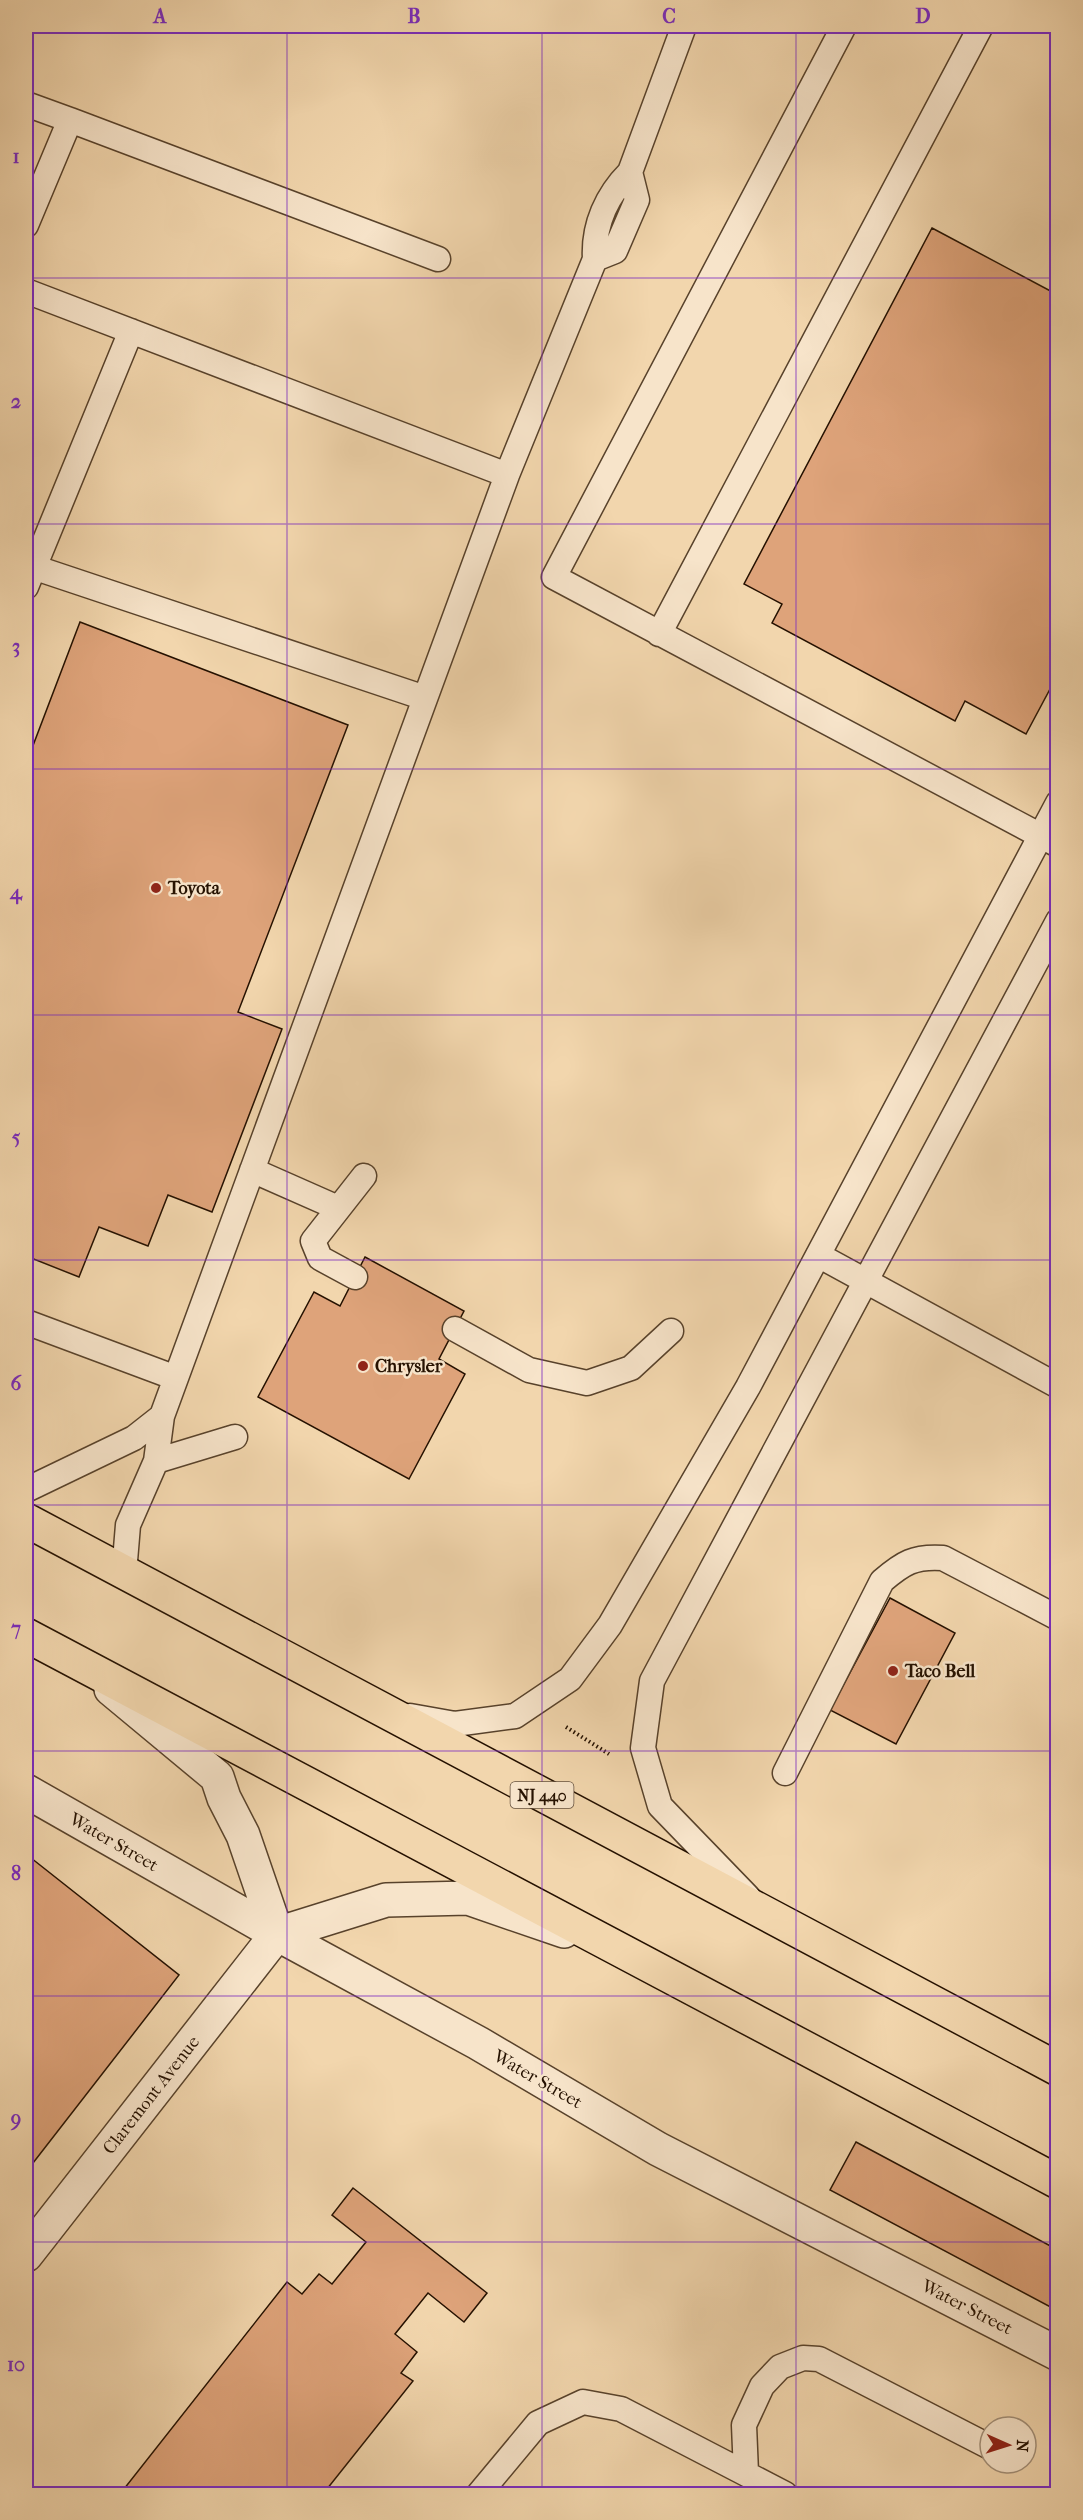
<svg xmlns="http://www.w3.org/2000/svg" width="1083" height="2520" font-family="'IM FELL French Canon',serif">
  <rect width="100%" height="100%" fill="#f2d6ad"/>
  <filter id="stains"><feTurbulence type="fractalNoise" baseFrequency=".00333" numOctaves="4"/><feColorMatrix values="0 0 0 0 .2 0 0 0 0 .09 0 0 0 0 .02 0 0 0 .5 -.17"/></filter>
  <radialGradient id="worn" r=".72"><stop offset=".6" stop-color="#630" stop-opacity="0"/><stop offset="1" stop-color="#630" stop-opacity=".3"/></radialGradient>
  <!-- building -->
  <path fill="#dea37a" stroke="#251100" stroke-width="1.5" d="M932,228L1058,295V674L1026,734L965,701L955,721L772,623L782,604L744,584Z
    M80,622L348,725L238,1012L282,1029L212,1212L168,1195L148,1246L99,1227L79,1277L26,1256V764Z
    M365,1257L464,1311L439,1359L465,1374L409,1479L258,1397L314,1292L340,1306Z
    M890,1598L955,1633L896,1744L830,1710Z
    M26,1854L179,1975L26,2172Z
    M856,2142L1058,2250V2311L830,2190Z
    M353,2188L487,2293L464,2322L428,2293L395,2334L417,2352L401,2373L413,2381L323,2494H120L287,2282L302,2294L319,2274L332,2284L366,2242L332,2215Z
    M595,2488L597,2494L606,2492L610,2494H547Z"/>
  <g fill="none" stroke-linecap="round" stroke-linejoin="round">
    <defs>
      <path id="service" d="M844,26L554,577L1058,845
        M26,104L70,120
        M26,225L70,120L438,259
        M595,259L615,251L637,200L630,172
        M26,291L507,475L162,1416L156,1461
        M507,475L595,259C593,225 607,195 630,172L684,26
        M33,567L425,698
        M26,587L131,331
        M659,634L981,26
        M252,1170L338,1208
        M818,1255L1058,1386
        M355,1277L320,1258L313,1241L364,1176
        M26,1322L176,1378
        M455,1329L529,1370L587,1383L631,1368L671,1331
        M26,1490L134,1438L162,1416
        M124,1573L128,1525L156,1461L235,1437
        M410,1716L455,1724L515,1716L570,1679L610,1625L748,1387L1058,803
        M785,1773L882,1581C903,1563 914,1556 943,1558L1058,1618
        M748,1897L660,1806L643,1748L652,1681L1058,921
        M746,2473L744,2425L762,2386L780,2367L803,2358L819,2359L990,2447
        M479,2494L538,2423L583,2402L621,2409L785,2494"/>
      <path id="minor" d="M111,1689L217,1777L224,1798L243,1835L277,1934
        M26,1791L277,1934L478,2043L658,2149L1058,2354
        M26,2255L277,1934L386,1900L468,1898L564,1931"/>
      <path id="trunk" d="M26,1520L1058,2069
        M26,1635L1058,2182"/>
    </defs>
    <!-- service casing -->
    <use href="#service" stroke="#58422b" stroke-width="27"/>
    <!-- minor casing -->
    <use href="#minor" stroke="#58422b" stroke-width="36"/>
    <!-- trunk casing -->
    <use href="#trunk" stroke="#251100" stroke-width="36"/>
    <!-- path -->
    <path stroke="#251100" stroke-width="4" stroke-dasharray="1.5 3" stroke-linecap="butt" d="M566,1727L609,1754"/>
    <!-- service -->
    <use href="#service" stroke="#f7e4ca" stroke-width="24"/>
    <!-- minor -->
    <use href="#minor" stroke="#f7e4ca" stroke-width="33"/>
    <!-- trunk -->
    <use href="#trunk" stroke="#f2d6ad" stroke-width="33"/>
  </g>
  <!-- grid -->
  <path fill="none" stroke="#7b2cbf" stroke-width="1.5" stroke-opacity="0.55" d="M287,26V2494M542,26V2494M796,26V2494M26,278H1058M26,524H1058M26,769H1058M26,1015H1058M26,1260H1058M26,1505H1058M26,1751H1058M26,1996H1058M26,2242H1058"/>
  <!-- markers -->
  <g fill="#8f2418" stroke="#f7e4ca" stroke-width="2">
    <circle cx="156" cy="888" r="6"/>
    <circle cx="363" cy="1366" r="6"/>
    <circle cx="893" cy="1671" r="6"/>
  </g>
  <g text-anchor="middle" stroke-width="5" stroke-linejoin="round" paint-order="stroke">
    <!-- shield labels -->
    <rect fill="#f7e4ca" stroke="#64503d" stroke-width="1.5" x="510.5" y="1782" width="63" height="26" rx="4.5"/>
    <g font-size="16" font-weight="bold" fill="#251100">
      <text x="542" y="1801">NJ 440</text>
    </g>
    <!-- poi labels -->
    <g font-size="18" font-weight="bold" fill="#251100" stroke="#f7e4ca" text-anchor="start">
      <text x="168" y="894">Toyota</text>
      <text x="375" y="1372">Chrysler</text>
      <text x="905" y="1677">Taco Bell</text>
    </g>
    <!-- street labels -->
    <g font-size="18" fill="#251100" stroke="#f7e4ca">
      <text transform="translate(114 1842) rotate(30)" y="6">Water Street</text>
      <text transform="translate(538 2079) rotate(30)" y="6">Water Street</text>
      <text transform="translate(151 2095) rotate(-52)" y="6">Claremont Avenue</text>
      <text transform="translate(967 2307) rotate(27)" y="6">Water Street</text>
    </g>
  </g>
  <!-- margin -->
  <rect width="1083" height="2520" fill="none" stroke="#f2d6ad" stroke-width="66"/>
  <!-- north arrow -->
  <g transform="translate(1008 2445) rotate(93)"><circle r="28" fill="#f7e4ca" stroke="#a39079" stroke-width="1.5"/>
  <path d="M0-4.5L10 22L0 15L-10 22Z" fill="#8f2418"/>
  <text y="-9" font-size="16" font-weight="bold" text-anchor="middle" fill="#251100">N</text>
  </g>
  <rect x="33" y="33" width="1017" height="2454" fill="none" stroke="#7b2cbf" stroke-width="2"/>
  <g font-size="20" text-anchor="middle" font-weight="bold" fill="#7b2cbf">
    <text x="160" y="23">A</text>
    <text x="414" y="23">B</text>
    <text x="669" y="23">C</text>
    <text x="923" y="23">D</text>
    <text x="16" y="163">1</text>
    <text x="16" y="408">2</text>
    <text x="16" y="653">3</text>
    <text x="16" y="899">4</text>
    <text x="16" y="1144">5</text>
    <text x="16" y="1390">6</text>
    <text x="16" y="1635">7</text>
    <text x="16" y="1880">8</text>
    <text x="16" y="2126">9</text>
    <text x="16" y="2371">10</text>
  </g>
  <rect width="100%" height="100%" filter="url(#stains)"/>
  <rect width="100%" height="100%" fill="url(#worn)"/>
</svg>
